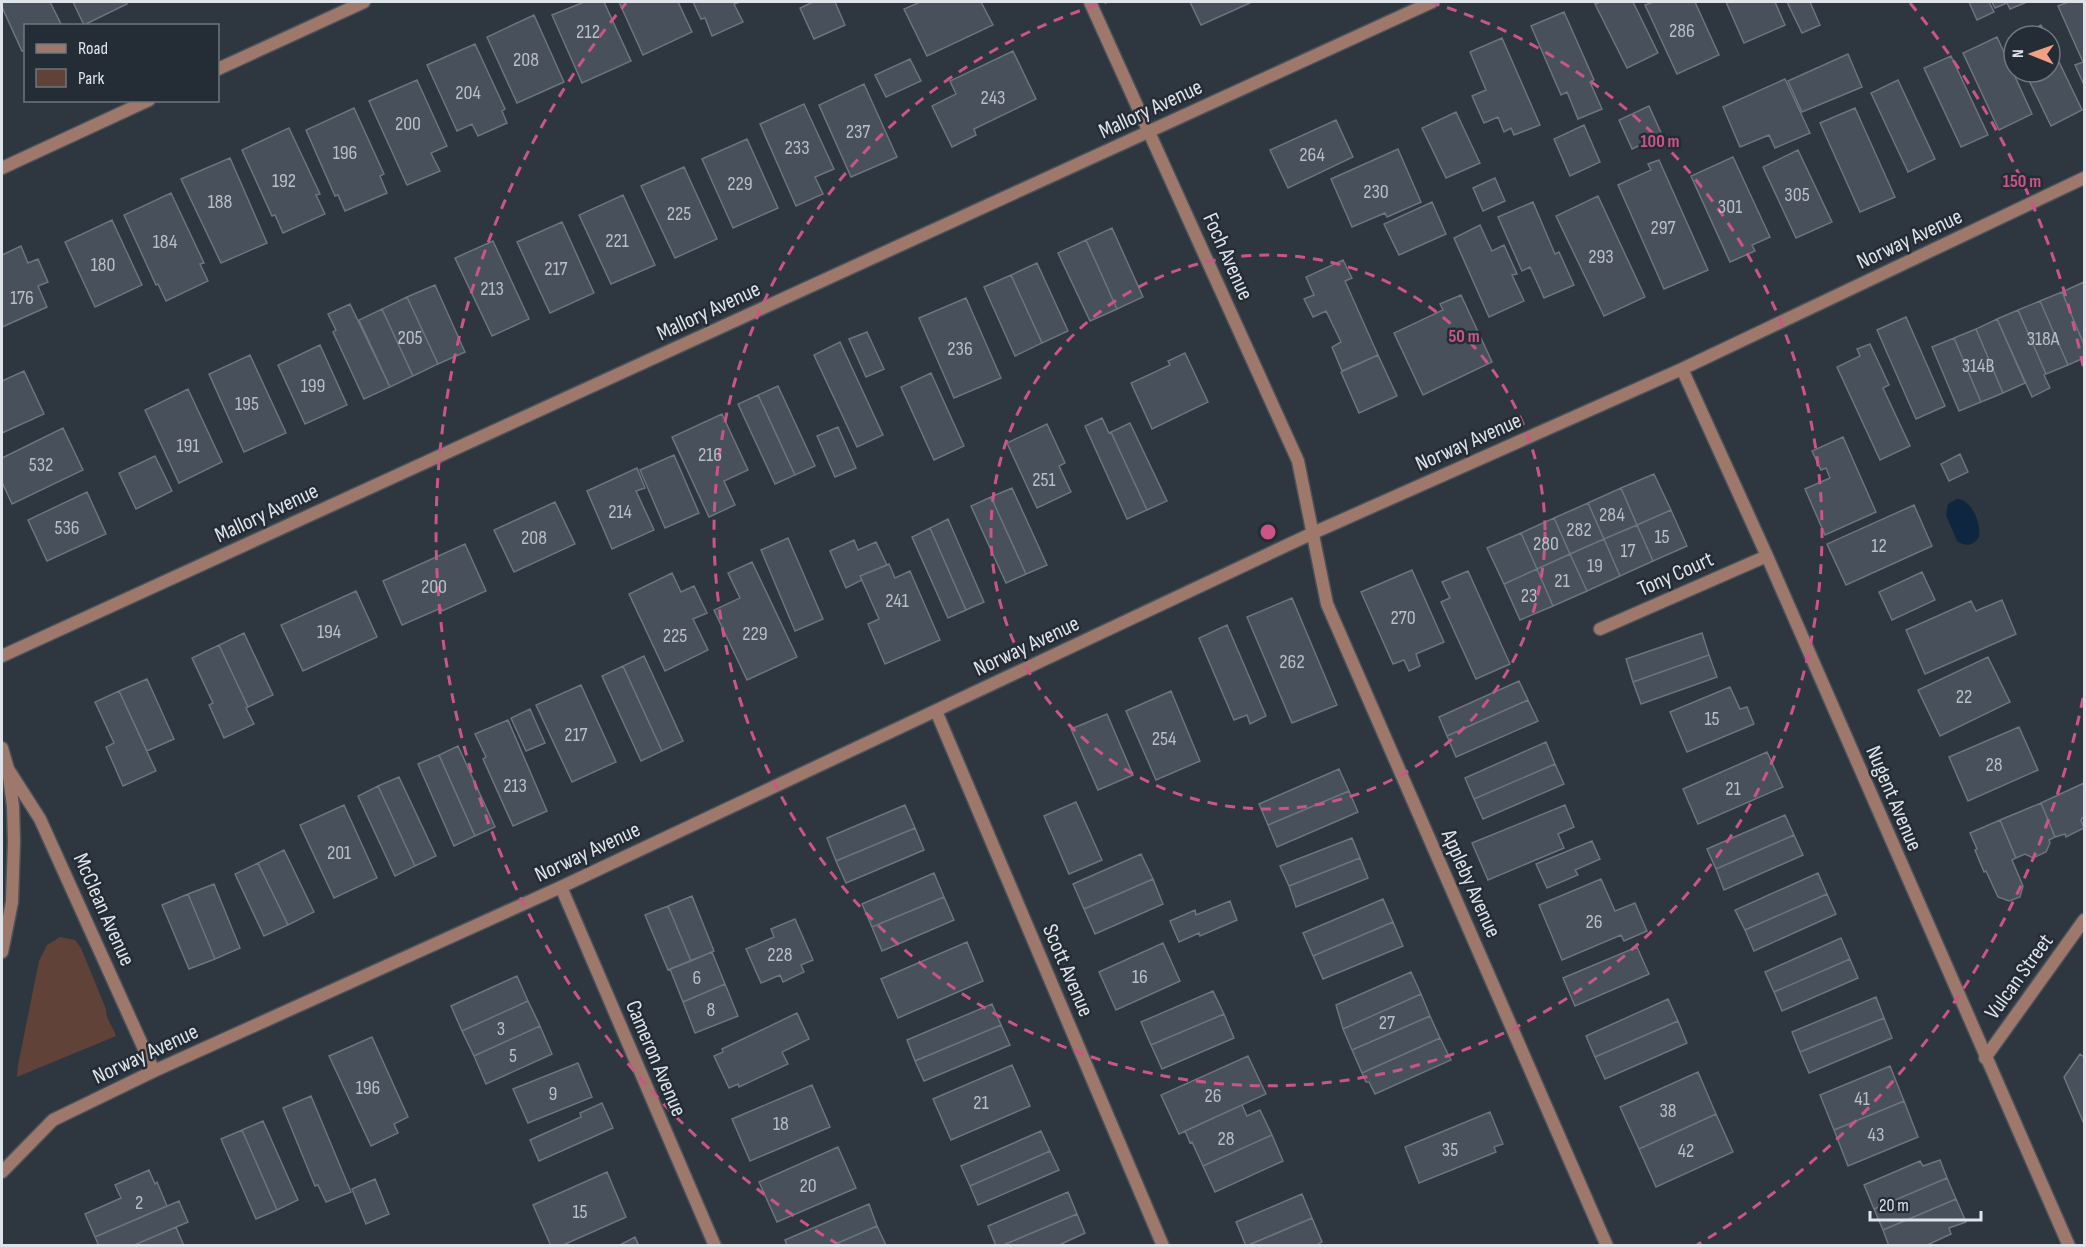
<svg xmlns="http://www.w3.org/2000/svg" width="2086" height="1247" font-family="'Sofia Sans Condensed',sans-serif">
  <rect width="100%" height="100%" fill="#2e3640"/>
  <!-- green -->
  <path fill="#604239" d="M60,937L75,940L81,948L106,1009C106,1020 113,1026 116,1036L17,1077L18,1065L39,961L47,945Z"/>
  <!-- water -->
  <path fill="#0f2640" d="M1957,499C1972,500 1981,523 1979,537C1973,546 1966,547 1957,541L1946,515L1948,504Z"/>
  <!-- building -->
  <path fill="#48515b" stroke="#6b747f" stroke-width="1.5" d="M2,2H50L62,26H26V50L22,51L2,7Z
    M73,2H126L127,4L84,25Z
    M584,2H604L631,61L582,83L552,15Z
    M619,2H678L692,32L643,55Z
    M693,2H740L734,4L743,22L712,36L705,18L701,19Z
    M813,2H835L845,25L814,39L800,8Z
    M920,2H981L993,25L927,56L904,9Z
    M1190,2H1252L1201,25Z
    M1600,2H1633L1658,53L1627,68L1595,4Z
    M1653,2H1695L1719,55L1677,74L1645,5Z
    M1726,2H1775L1785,25L1744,43Z
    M1787,2H1811H1810L1820,25L1802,33Z
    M1969,2H1989L1994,12L1977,20Z
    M1992,2H2027L2010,9L2007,3L1995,8Z
    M2068,2H2084V85L2075,65L2083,62L2058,6Z
    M1564,12L1594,80L1590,82L1602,109L1578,119L1567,92L1561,95L1531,26Z
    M534,15L564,82L517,103L487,37Z
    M2041,25L2047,36H2019Z
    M1997,37L2032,114L1999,130L1963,53Z
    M1502,38L1540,125L1514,135L1511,128L1504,132L1498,117L1484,123L1472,96L1486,90L1470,52Z
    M2050,43L2082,110L2051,126L2025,72H2050Z
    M475,44L505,109L502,111L507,123L478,136L472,124L457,131L427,65Z
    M1013,51L1036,99L974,129L976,135L952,147L932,106L956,94L950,81Z
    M1848,54L1862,87L1802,112L1788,81Z
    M1951,56L1988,135L1961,147L1924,68Z
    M910,59L921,81L886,97L875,75Z
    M1785,79L1810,133L1775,148L1769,135L1740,147L1723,107Z
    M417,80L447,146L431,153L440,171L407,185L369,101Z
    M1898,80L1935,159L1908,172L1871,93Z
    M864,84L897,157L851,177L819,105Z
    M804,104L834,169L815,177L823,194L796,206L760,124Z
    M1649,106L1662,135L1632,149L1619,120Z
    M354,108L384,174L380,176L387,193L345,211L338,195L335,196L306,130Z
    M1855,108L1895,197L1860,212L1820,123Z
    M1456,112L1480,163L1446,178L1422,128Z
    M1336,120L1353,157L1288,188L1270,150Z
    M1584,125L1600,162L1570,176L1554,139Z
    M289,128L320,194L316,195L325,214L283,233L275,215L272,216L242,150Z
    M747,139L778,208L733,228L702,159Z
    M1398,149L1421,202L1387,217L1385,213L1352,227L1331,179Z
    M1798,150L1832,222L1796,238L1763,167Z
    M1733,157L1770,237L1752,245L1755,251L1730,262L1691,176Z
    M230,158L267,243L221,263L181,179Z
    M1659,160L1708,270L1664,289L1618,185L1651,170L1648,164Z
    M684,167L717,239L675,258L641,186Z
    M1495,178L1505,201L1483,211L1473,188Z
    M171,193L204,263L200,264L208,281L166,301L158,284L156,285L124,215Z
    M623,195L655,265L611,284L579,215Z
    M1598,196L1645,297L1604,316L1556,216Z
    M1432,202L1446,234L1399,255L1384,224Z
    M1533,202L1555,254L1559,252L1574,285L1544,298L1530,267L1522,271L1498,217Z
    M112,220L142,285L95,307L65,242Z
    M562,222L594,293L550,313L517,242Z
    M1480,225L1492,251L1504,245L1517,274L1512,275L1524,301L1489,317L1454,238Z
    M1112,228L1143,297L1117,309L1086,240Z
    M1086,240L1117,309L1090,321L1058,253Z
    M493,241L529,319L492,336L455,258Z
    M21,246L28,263L38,259L48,282L38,286L47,307L2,327V255Z
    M1343,260L1352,278L1345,281L1378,355L1342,371L1332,347L1341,342L1326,311L1313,317L1304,299L1314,295L1306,277Z
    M1037,263L1068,331L1042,343L1011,275Z
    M1011,275L1042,343L1015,356L984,287Z
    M2084,282V345L2062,292Z
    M435,285L465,352L438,364L407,297Z
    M2062,292L2084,345V358L2068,365L2040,301Z
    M1461,295L1492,362L1423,395L1394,333L1443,310L1440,304Z
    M407,297L438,364L413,376L382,309Z
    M966,298L1001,378L954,398L919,318Z
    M2040,301L2068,365L2046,374L2018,310Z
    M350,304L390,387L364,399L333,332L336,330L328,314Z
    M382,309L413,376L390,387L359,320Z
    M2018,310L2046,374L2044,375L2050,388L2032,397L1997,319Z
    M1906,317L1945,406L1916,419L1877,330Z
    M1997,319L2025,383L2003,393L1976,329Z
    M1976,329L2003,393L1981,402L1954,338Z
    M867,332L884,369L866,377L849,339Z
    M1954,338L1981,402L1959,411L1932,347Z
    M840,342L883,435L857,447L814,355Z
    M1870,344L1889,385L1883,388L1910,446L1880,460L1837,367L1860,356L1857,349Z
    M320,345L347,405L305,424L278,365Z
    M1185,353L1208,402L1152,429L1131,383L1170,365L1168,361Z
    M250,355L286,433L244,452L209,374Z
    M1378,355L1397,396L1359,413L1341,372Z
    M24,371L44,414L2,433V381Z
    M931,373L964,446L934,460L901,387Z
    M778,386L815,466L795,475L758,395Z
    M188,389L222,462L179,483L145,410Z
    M758,395L795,475L775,484L738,404Z
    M722,414L748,470L724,481L735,505L709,517L672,437Z
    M1102,418L1109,433L1111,432L1147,510L1127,519L1085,426Z
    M1130,423L1167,501L1147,510L1111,432Z
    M1047,424L1065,463L1059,466L1071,492L1037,508L1007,443Z
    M838,427L856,468L835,477L817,436Z
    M63,428L83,470L12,504L2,482V458Z
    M1843,437L1876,512L1825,535L1805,489L1830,478L1826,468L1821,470L1812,451Z
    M1960,454L1968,472L1949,481L1941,464Z
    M674,455L699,513L665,528L640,470Z
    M155,456L172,491L136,509L119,473Z
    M637,468L645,488L636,491L654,530L612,549L587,491Z
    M1654,474L1671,510L1637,525L1621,488Z
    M1012,488L1047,565L1026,574L991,497Z
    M1621,488L1637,525L1604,539L1588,503Z
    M87,492L106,534L47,561L28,520Z
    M991,497L1026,574L1006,583L971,506Z
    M555,502L575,544L514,572L494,530Z
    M1588,503L1604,539L1570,554L1554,518Z
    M1914,505L1932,546L1846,585L1827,544Z
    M1671,510L1687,546L1653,561L1637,525Z
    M1554,518L1570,554L1537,569L1521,533Z
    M948,519L984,602L966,610L930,528Z
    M1637,525L1653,561L1620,576L1604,539Z
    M930,528L966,610L948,618L912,537Z
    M1521,533L1537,569L1504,584L1487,548Z
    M788,538L823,619L795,631L761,550Z
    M1604,539L1620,576L1587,591L1570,554Z
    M854,540L858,550L876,542L887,565L860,576L862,580L846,588L830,551Z
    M465,544L486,591L442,611L441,608L402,625L383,581Z
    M1570,554L1587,591L1553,606L1537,569Z
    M752,562L797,657L747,680L714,610L740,598L728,573Z
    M889,564L895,578L910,571L940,640L885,664L868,624L879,619L860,576Z
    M1537,569L1553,606L1520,620L1504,584Z
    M1412,570L1444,642L1416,654L1420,666L1409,671L1404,660L1393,664L1361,592Z
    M1468,571L1510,664L1476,679L1441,602L1450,598L1442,582Z
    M1922,572L1935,600L1892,620L1879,592Z
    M672,573L681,592L694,586L707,613L693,619L708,650L665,671L629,594Z
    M356,591L377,637L303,671L281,625Z
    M1292,598L1337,705L1292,723L1247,617Z
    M2002,600L2016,634L1925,674L1906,630L1971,601L1976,611Z
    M1227,625L1266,716L1250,724L1247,715L1234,720L1199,638Z
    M244,633L273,695L248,707L219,645Z
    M1702,633L1709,655L1633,682L1626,659Z
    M219,645L248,707L246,708L254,724L224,738L209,705L213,703L192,658Z
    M1709,655L1717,677L1641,704L1633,682Z
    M644,656L683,741L662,751L623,666Z
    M1988,657L2010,702L1940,736L1918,690Z
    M623,666L662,751L641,761L602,676Z
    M147,679L174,739L147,751L119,691Z
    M1519,681L1528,700L1447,736L1439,717Z
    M581,685L616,762L572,782L536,705Z
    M1730,687L1740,709L1747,707L1754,724L1687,752L1670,712Z
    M119,691L156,771L123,786L106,747L114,743L95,702Z
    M1171,691L1200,761L1156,780L1126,711Z
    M1528,700L1538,721L1456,757L1447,736Z
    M530,709L545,743L526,751L511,718Z
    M1107,714L1133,775L1098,790L1071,729Z
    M508,720L547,811L513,826L483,759L486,757L475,734Z
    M2019,727L2038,770L1968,801L1949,757Z
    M1546,742L1555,764L1474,799L1465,778Z
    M458,746L495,827L475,836L439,755Z
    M1767,752L1783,787L1698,824L1683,789Z
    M439,755L475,836L454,846L418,764Z
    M1555,764L1564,784L1483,819L1474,799Z
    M1339,769L1349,791L1268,825L1259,804Z
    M399,777L436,856L415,866L378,786Z
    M2084,783V816L2081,820L2084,828L2066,837L2065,834L2055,837L2041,803Z
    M378,786L415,866L395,876L358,796Z
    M1349,791L1358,812L1277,847L1268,825Z
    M1076,802L1102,860L1069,874L1044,816Z
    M2041,803L2055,837L2049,840L2050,843L2046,852L2033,858L2025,854L2016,858L2000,820Z
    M344,805L377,878L334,898L300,825Z
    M905,805L915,828L836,861L827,838Z
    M1565,805L1574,827L1558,834L1564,848L1488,880L1472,843Z
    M1785,815L1794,835L1716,869L1707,849Z
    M2000,820L2016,858L2012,860L2023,886L2020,897L2009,901L1998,897L1986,871L1984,872L1975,850L1977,849L1970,833Z
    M915,828L924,850L846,883L836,861Z
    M1794,835L1803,855L1724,890L1716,869Z
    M1352,838L1360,858L1289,886L1280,866Z
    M1592,841L1600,859L1575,870L1578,875L1547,888L1536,864Z
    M284,850L314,912L288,925L258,863Z
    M1141,854L1153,879L1084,909L1073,884Z
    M1360,858L1368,878L1296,907L1289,886Z
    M258,863L288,925L264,936L235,874Z
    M934,873L944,897L872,927L862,904Z
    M1818,873L1827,894L1745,930L1735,910Z
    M1153,879L1163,904L1095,934L1084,909Z
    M1601,879L1615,911L1635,903L1647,931L1624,941L1621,935L1562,960L1539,905Z
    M214,884L240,948L215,959L188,894Z
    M188,894L215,959L189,969L162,905Z
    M1827,894L1836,914L1754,951L1745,930Z
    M692,896L714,951L691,961L668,906Z
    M944,897L954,920L882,951L872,927Z
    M1383,899L1393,922L1313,956L1303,933Z
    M1230,901L1237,920L1200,936L1199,933L1179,942L1170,921L1195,910L1196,915Z
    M668,906L691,961L668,970L645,915Z
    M795,919L813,960L801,965L804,972L783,982L780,975L761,983L746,949L774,937L771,929Z
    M1393,922L1403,946L1323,979L1313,956Z
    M1841,938L1850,959L1774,992L1765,972Z
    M967,942L983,981L898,1018L881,979Z
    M1163,943L1180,981L1116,1010L1099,972Z
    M1637,947L1649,974L1575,1006L1563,978Z
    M712,952L725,984L683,1002L670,969Z
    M1850,959L1858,978L1782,1011L1774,992Z
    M1411,972L1421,994L1343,1029L1336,1005Z
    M517,976L528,1001L462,1031L451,1006Z
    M725,984L738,1016L695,1033L683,1002Z
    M1213,991L1224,1014L1151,1045L1141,1022Z
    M1421,994L1430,1016L1352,1050L1343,1029Z
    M1876,997L1884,1018L1800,1052L1792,1032Z
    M1668,999L1678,1021L1595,1057L1586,1036Z
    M528,1001L540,1026L474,1056L462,1031Z
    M992,1004L1001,1025L915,1061L907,1040Z
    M797,1013L809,1039L782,1052L788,1064L739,1087L738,1084L729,1088L714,1056L723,1052L722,1049Z
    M1224,1014L1234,1038L1162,1069L1151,1045Z
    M1430,1016L1440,1038L1362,1073L1352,1050Z
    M1884,1018L1892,1038L1809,1073L1800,1052Z
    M1678,1021L1687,1043L1605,1079L1595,1057Z
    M1001,1025L1010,1045L924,1081L915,1061Z
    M540,1026L552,1054L486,1084L474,1056Z
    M372,1037L408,1117L394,1124L398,1133L371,1146L329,1056Z
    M1440,1038L1451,1060L1375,1094L1369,1082H1366L1362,1073Z
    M2080,1054L2084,1057V1124L2064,1077Z
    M1248,1056L1266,1094L1179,1134L1161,1095Z
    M578,1063L592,1097L528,1123L513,1089Z
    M1012,1065L1030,1106L951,1140L933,1099Z
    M1890,1066L1904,1101L1834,1130L1820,1095Z
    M1698,1072L1716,1114L1639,1149L1620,1107Z
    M812,1085L830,1127L750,1161L732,1119Z
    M311,1096L351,1192L326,1202L318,1185L315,1186L283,1108Z
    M1904,1101L1918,1137L1848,1166L1834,1130Z
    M602,1103L613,1128L539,1161L530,1140L581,1117L580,1113Z
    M1242,1105L1247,1116L1260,1110L1272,1135L1203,1166L1192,1142L1190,1143L1185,1131Z
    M1490,1112L1503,1144L1494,1147L1496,1152L1419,1183L1405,1147Z
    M1716,1114L1733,1152L1656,1187L1639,1149Z
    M263,1121L298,1200L277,1210L242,1130Z
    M242,1130L277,1210L256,1219L221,1139Z
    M1041,1131L1050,1151L970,1186L961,1166Z
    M1272,1135L1283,1161L1215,1192L1203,1166Z
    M838,1147L856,1188L777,1222L759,1182Z
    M1050,1151L1059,1170L978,1205L970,1186Z
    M1940,1160L1947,1178L1874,1209L1864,1185L1920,1161L1923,1166Z
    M149,1170L155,1184L157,1182L167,1206L95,1237L85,1214L121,1198L115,1185Z
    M607,1172L626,1217L561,1246H551L533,1205Z
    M1947,1178L1956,1199L1883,1230L1874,1209Z
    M375,1179L389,1214L366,1224L352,1189Z
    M1068,1192L1077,1214L1001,1246H996L988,1226Z
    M1302,1194L1312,1218L1246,1246L1236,1222Z
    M1956,1199L1966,1222L1949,1228L1951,1234L1925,1246H1889L1883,1230Z
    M179,1201L188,1222L132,1246H99L95,1237Z
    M869,1204L877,1226L831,1246H787L785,1240Z
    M1077,1214L1085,1233L1057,1246H1001Z
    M1312,1218L1322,1242L1315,1246H1247Z
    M877,1226L886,1245L831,1246Z
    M176,1227L184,1246H132Z
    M635,1237L639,1246H618Z"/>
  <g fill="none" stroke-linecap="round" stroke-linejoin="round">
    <defs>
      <path id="minor" d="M1090,2L1298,461L1327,604L1607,1246
        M218,69L364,2
        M2,168L149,100
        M1682,369L1767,556L2069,1246
        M1600,629L1767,556
        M2,656L1432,2
        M936,711L1163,1246
        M2,748L8,769L13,806L14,842L12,902L2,952
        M8,769L40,819L154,1071
        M561,887L715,1246
        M1985,1058L2084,920
        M2,1172L53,1120L154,1071L561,887L1313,533L1682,369L2084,178"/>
    </defs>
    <!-- minor casing -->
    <use href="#minor" stroke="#4a525b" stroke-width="15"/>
    <!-- minor -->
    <use href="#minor" stroke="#9f786c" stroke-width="12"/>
  </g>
  <!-- distance rings -->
  <g fill="none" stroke="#cb5586" stroke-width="3" stroke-dasharray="10 8">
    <circle cx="1268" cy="532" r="277"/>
    <path d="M1430 2A554 554 0 1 1 1106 2"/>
    <path d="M2083 698A832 832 0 0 1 1697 1245M839 1245A832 832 0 0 1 626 3M1910 3A832 832 0 0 1 2083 366"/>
  </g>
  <g text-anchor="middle" stroke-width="5" stroke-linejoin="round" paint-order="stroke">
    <!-- number labels -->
    <g font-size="20" fill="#b9bfc7">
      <text x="1682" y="37">286</text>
      <text x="588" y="38">212</text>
      <text x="526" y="66">208</text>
      <text x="468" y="99">204</text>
      <text x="993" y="104">243</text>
      <text x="408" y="130">200</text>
      <text x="858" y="138">237</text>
      <text x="797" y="154">233</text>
      <text x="345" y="159">196</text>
      <text x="1312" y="161">264</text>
      <text x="284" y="187">192</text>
      <text x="740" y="190">229</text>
      <text x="1376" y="198">230</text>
      <text x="1797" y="201">305</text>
      <text x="220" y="208">188</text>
      <text x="1730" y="213">301</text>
      <text x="679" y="220">225</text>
      <text x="1663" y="234">297</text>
      <text x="617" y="247">221</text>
      <text x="165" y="248">184</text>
      <text x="1601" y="263">293</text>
      <text x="103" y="271">180</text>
      <text x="556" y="275">217</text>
      <text x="492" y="295">213</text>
      <text x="22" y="304">176</text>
      <text x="410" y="344">205</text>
      <text x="2043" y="345">318A</text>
      <text x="960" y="355">236</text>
      <text x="1978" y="372">314B</text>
      <text x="313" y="392">199</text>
      <text x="247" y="410">195</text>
      <text x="188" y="452">191</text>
      <text x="710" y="461">216</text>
      <text x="41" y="471">532</text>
      <text x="1044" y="486">251</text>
      <text x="620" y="518">214</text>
      <text x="1612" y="521">284</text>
      <text x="67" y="534">536</text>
      <text x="1579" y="536">282</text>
      <text x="1662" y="543">15</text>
      <text x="534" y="544">208</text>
      <text x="1546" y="550">280</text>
      <text x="1879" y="552">12</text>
      <text x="1628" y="557">17</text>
      <text x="1595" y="572">19</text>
      <text x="1562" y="587">21</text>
      <text x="434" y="593">200</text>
      <text x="1529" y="602">23</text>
      <text x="897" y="607">241</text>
      <text x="1403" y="624">270</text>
      <text x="329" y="638">194</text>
      <text x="755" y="640">229</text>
      <text x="675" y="642">225</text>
      <text x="1292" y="668">262</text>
      <text x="1964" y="703">22</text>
      <text x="1712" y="725">15</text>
      <text x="576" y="741">217</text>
      <text x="1164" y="745">254</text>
      <text x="1994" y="771">28</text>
      <text x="515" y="792">213</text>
      <text x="1733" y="795">21</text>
      <text x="339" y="859">201</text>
      <text x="1594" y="928">26</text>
      <text x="780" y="961">228</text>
      <text x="1140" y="983">16</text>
      <text x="697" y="984">6</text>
      <text x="711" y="1016">8</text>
      <text x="1387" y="1029">27</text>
      <text x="501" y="1035">3</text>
      <text x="513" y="1062">5</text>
      <text x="368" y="1094">196</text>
      <text x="553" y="1100">9</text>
      <text x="1213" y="1102">26</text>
      <text x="1862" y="1105">41</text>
      <text x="981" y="1109">21</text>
      <text x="1668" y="1117">38</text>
      <text x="781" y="1130">18</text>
      <text x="1876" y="1141">43</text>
      <text x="1226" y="1145">28</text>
      <text x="1450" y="1156">35</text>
      <text x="1686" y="1157">42</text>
      <text x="808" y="1192">20</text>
      <text x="139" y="1209">2</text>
      <text x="580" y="1218">15</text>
    </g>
    <!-- street labels -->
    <g font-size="22" fill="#dfe4eb" stroke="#242c36">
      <text transform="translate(1150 108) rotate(-25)" y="8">Mallory Avenue</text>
      <text transform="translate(1909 238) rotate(-25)" y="8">Norway Avenue</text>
      <text transform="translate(1229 256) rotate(66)" y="8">Foch Avenue</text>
      <text transform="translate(708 310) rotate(-25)" y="8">Mallory Avenue</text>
      <text transform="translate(1468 441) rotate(-24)" y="8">Norway Avenue</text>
      <text transform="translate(266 512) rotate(-25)" y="8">Mallory Avenue</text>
      <text transform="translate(1675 573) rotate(-24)" y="8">Tony Court</text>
      <text transform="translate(1026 645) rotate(-25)" y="8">Norway Avenue</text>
      <text transform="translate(1895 798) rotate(67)" y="8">Nugent Avenue</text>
      <text transform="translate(587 851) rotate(-25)" y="8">Norway Avenue</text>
      <text transform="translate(1472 883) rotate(66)" y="8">Appleby Avenue</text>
      <text transform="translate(105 909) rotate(66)" y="8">McClean Avenue</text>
      <text transform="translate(1069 970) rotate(67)" y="8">Scott Avenue</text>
      <text transform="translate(2018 976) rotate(-54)" y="8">Vulcan Street</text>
      <text transform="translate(145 1053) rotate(-25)" y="8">Norway Avenue</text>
      <text transform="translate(657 1058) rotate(67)" y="8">Cameron Avenue</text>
    </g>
  </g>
  <circle cx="1268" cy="532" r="9" fill="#cb5586" stroke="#242c36" stroke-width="3"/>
  <g font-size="18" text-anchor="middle" font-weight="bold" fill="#cb5586" stroke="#242c36" stroke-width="5" stroke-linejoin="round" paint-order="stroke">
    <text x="1660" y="147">100 m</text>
    <text x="2022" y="187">150 m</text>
    <text x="1464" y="342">50 m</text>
  </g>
  <!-- border -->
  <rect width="2086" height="1247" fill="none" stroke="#dfe4eb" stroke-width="6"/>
  <!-- legend -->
  <rect x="24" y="24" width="195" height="78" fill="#242c36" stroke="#6f767e" stroke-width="1.5"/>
  <rect x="36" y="44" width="30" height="9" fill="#9f786c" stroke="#6f767e" stroke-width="1.5"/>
  <text x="78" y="54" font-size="18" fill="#dfe4eb">Road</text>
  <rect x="36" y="69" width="30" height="18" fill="#604239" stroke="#6f767e" stroke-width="1.5"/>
  <text x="78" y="84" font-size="18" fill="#dfe4eb">Park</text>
  <!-- north arrow -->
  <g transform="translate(2032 54) rotate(271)"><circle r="28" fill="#242c36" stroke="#6f767e" stroke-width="1.5"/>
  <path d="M0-4.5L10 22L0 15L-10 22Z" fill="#f39f84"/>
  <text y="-9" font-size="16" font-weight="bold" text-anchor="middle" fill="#dfe4eb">N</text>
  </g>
  <!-- scale -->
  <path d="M1870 1211v9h111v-9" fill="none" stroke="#dfe4eb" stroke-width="3"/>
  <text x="1879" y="1211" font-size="18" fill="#dfe4eb" stroke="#242c36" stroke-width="4.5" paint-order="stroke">20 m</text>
</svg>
